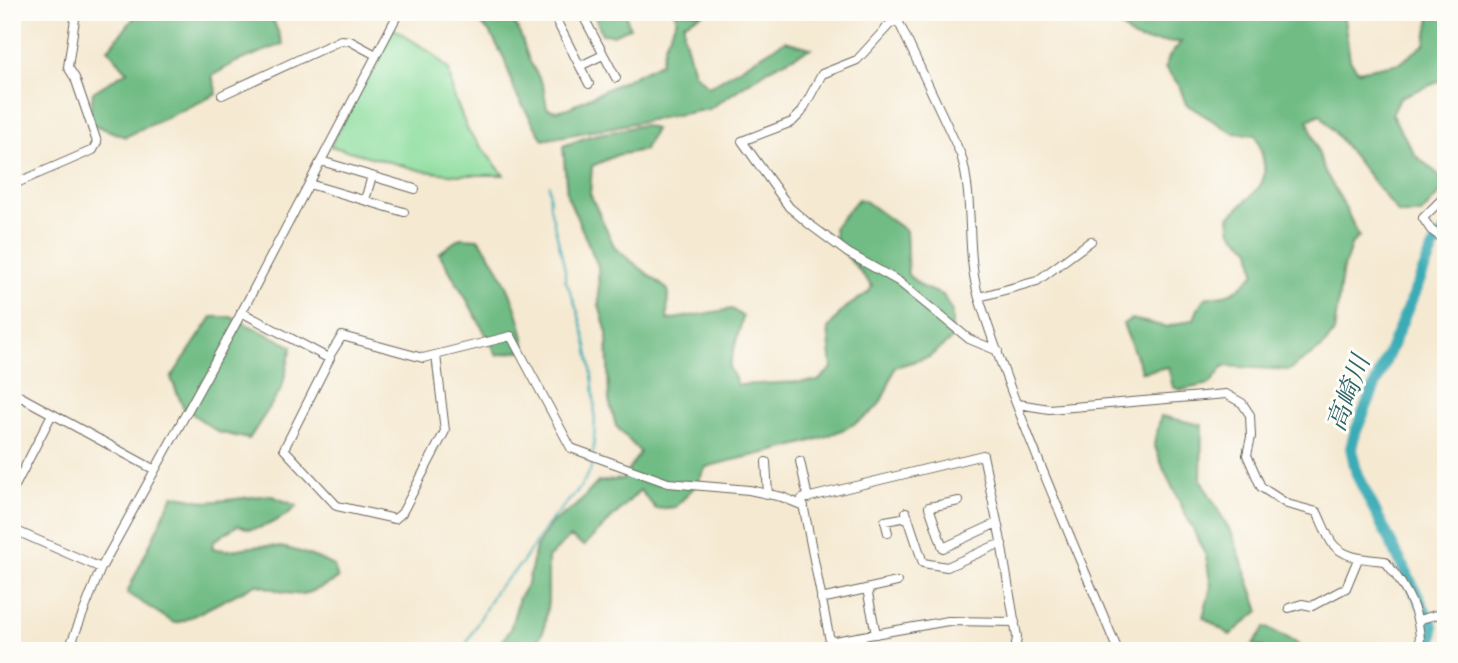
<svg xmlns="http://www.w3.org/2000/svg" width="1458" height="663" font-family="'IM FELL Double Pica','Noto Serif JP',serif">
  <rect width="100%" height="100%" fill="#fdfcf7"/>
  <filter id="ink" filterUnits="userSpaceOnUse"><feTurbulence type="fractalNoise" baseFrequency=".0143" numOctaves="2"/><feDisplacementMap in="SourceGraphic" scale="14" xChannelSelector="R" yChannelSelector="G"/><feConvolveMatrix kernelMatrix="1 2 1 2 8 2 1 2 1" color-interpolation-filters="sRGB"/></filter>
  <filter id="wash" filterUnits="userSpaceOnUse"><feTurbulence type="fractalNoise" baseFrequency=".00686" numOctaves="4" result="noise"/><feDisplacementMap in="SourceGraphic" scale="28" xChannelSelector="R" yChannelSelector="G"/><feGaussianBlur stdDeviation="1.57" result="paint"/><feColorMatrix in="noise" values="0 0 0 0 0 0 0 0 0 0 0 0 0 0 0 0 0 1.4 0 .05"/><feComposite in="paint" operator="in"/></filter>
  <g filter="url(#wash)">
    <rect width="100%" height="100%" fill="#f5e9d1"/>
    <!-- green -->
    <path fill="#8bdd9d" stroke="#547c5c" stroke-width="2" d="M393,28L433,54L449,70L453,94L468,131L504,175H458L423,171L330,146Z"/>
    <!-- forest -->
    <path fill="#70bc84" stroke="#466c50" stroke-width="2" d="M139,12H270L283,44L236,62L212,76L217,94L125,137L89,123L93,92L127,71L108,49Z
      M470,12H506L519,31L529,60L543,85L547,108L556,111L568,108L661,63L665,44L677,19L674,12L705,13L684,23V35L694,73L709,87L785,41L811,48L769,69L709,109L543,140L516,94L504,58L491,34Z
      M597,12H625L630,28L613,35L602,34L594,14Z
      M1112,12H1343L1350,60L1358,71L1400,63L1425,44L1431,12H1446V79L1400,97L1392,115L1415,155L1446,181V187L1421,214H1399L1320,114L1308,120L1324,170L1342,201L1359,237L1352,243L1342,273L1334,332L1323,347L1289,370L1224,366L1210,384L1180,390L1173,387L1168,367L1142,372L1123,324L1132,319L1167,327L1194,319C1207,284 1207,303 1233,292C1240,288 1249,279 1255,273L1251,249L1231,231L1229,217C1263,183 1274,185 1256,135L1233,133L1186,104L1179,85L1165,68L1169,57L1181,42C1143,40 1132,49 1112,12Z
      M643,125L655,129L644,150L617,155L592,166L590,194L615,248L668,290L667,320L732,309L743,317L729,367L738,385L818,381L832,368L828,328L844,309L869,292L872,286L836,243L834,227L858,199L865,201L906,231L908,275L924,288L943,295L952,312V339L929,357L895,367C890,380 884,401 874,410C835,445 756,452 706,467L696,485L676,507L656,509L640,490L584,546L570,537L548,558V601L544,630L531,651H494L510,630L519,598L528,583L536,547L551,523L577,505L598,482L623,479L640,452L616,426L609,400L607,333L599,305L598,266L567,195L563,146L590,136Z
      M460,238L479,239C504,273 520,308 526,350L497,355L467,300L439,253Z
      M212,317H231L292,346L282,388L249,439L218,432L183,407L171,378Z
      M1161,416L1202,425L1201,480L1233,536L1259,611L1230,635L1203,617L1211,587L1206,556L1164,470L1154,444Z
      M173,495L208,502L270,495L297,506C287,516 263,530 249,529C245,528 242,526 238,525L214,541L212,548C233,554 246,545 266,546C288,546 315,556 334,566L338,579C297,601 299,596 256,584L183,621L174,623L127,593Z
      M1265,627L1294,641L1305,651H1271L1253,644Z"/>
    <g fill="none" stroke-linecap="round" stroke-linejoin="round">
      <!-- stream -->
      <path stroke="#3bacb6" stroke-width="2" d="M549,185L550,207L565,269V279C590,335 599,392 593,454
        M460,651L464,648L495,591L522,563L546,526L580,488L590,471L593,459"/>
      <!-- river -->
      <path stroke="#3bacb6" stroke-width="12" d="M1431,651L1433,627L1357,475L1351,448L1355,433L1434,246L1446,231"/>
    </g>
  </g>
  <g filter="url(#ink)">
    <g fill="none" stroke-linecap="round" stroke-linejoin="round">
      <defs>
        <path id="minor" d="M552,12L589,84
          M581,12L616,78
          M894,12L961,155C975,202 965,251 979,298C1017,418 1070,534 1118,651
          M898,20L889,25L857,60L822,74L801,113L792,122L742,141L789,207L809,224L848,253L898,281L969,339L998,351
          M580,66L603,55
          M222,95L341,40L350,41L376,55
          M321,161L415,189
          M309,184L404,212
          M12,185L93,150L97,142L75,78L68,67L76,12
          M1446,195L1423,218L1431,230L1446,241
          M365,200L372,176
          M979,297L1037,281L1091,241
          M241,312L328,358
          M436,355L445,431L402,513L395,519L337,506L284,449L330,358H328L342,336L423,358L511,336L571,448L668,483L749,490L782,497L804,506
          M12,392L155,470
          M1018,404L1049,409L1226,394L1242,403L1250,415L1251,437L1247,455L1261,487L1287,504L1317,512C1322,522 1326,534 1332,543C1344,559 1367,559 1385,561C1407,588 1422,615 1420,651
          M800,461L808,498
          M766,462L768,494
          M12,492L52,414
          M959,501L929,507L943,548L997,523
          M906,512L923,563L947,567L994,546L1002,544
          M12,529L101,568
          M888,533L885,521L908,517
          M867,589L876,634
          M821,599L897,582
          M1289,608L1302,604L1312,606L1346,588L1358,559
          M1418,620L1446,612
          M829,642L948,621L1015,622
          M68,651L101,568L236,323L399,12
          M832,651L802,499L983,455L1000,536L1017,637L1015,651"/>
      </defs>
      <!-- minor casing -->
      <use href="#minor" stroke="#68645b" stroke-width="10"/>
      <!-- minor -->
      <use href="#minor" stroke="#fff" stroke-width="8"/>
    </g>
  </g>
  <g text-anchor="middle" stroke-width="6" stroke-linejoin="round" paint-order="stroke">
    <!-- water labels -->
    <g font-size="26" font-style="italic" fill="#2c6469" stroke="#fdfcf7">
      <text transform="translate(1348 393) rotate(-70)" y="9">高崎川</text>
    </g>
  </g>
  <!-- margin -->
  <rect width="1458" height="663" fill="none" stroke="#fdfcf7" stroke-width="42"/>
</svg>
